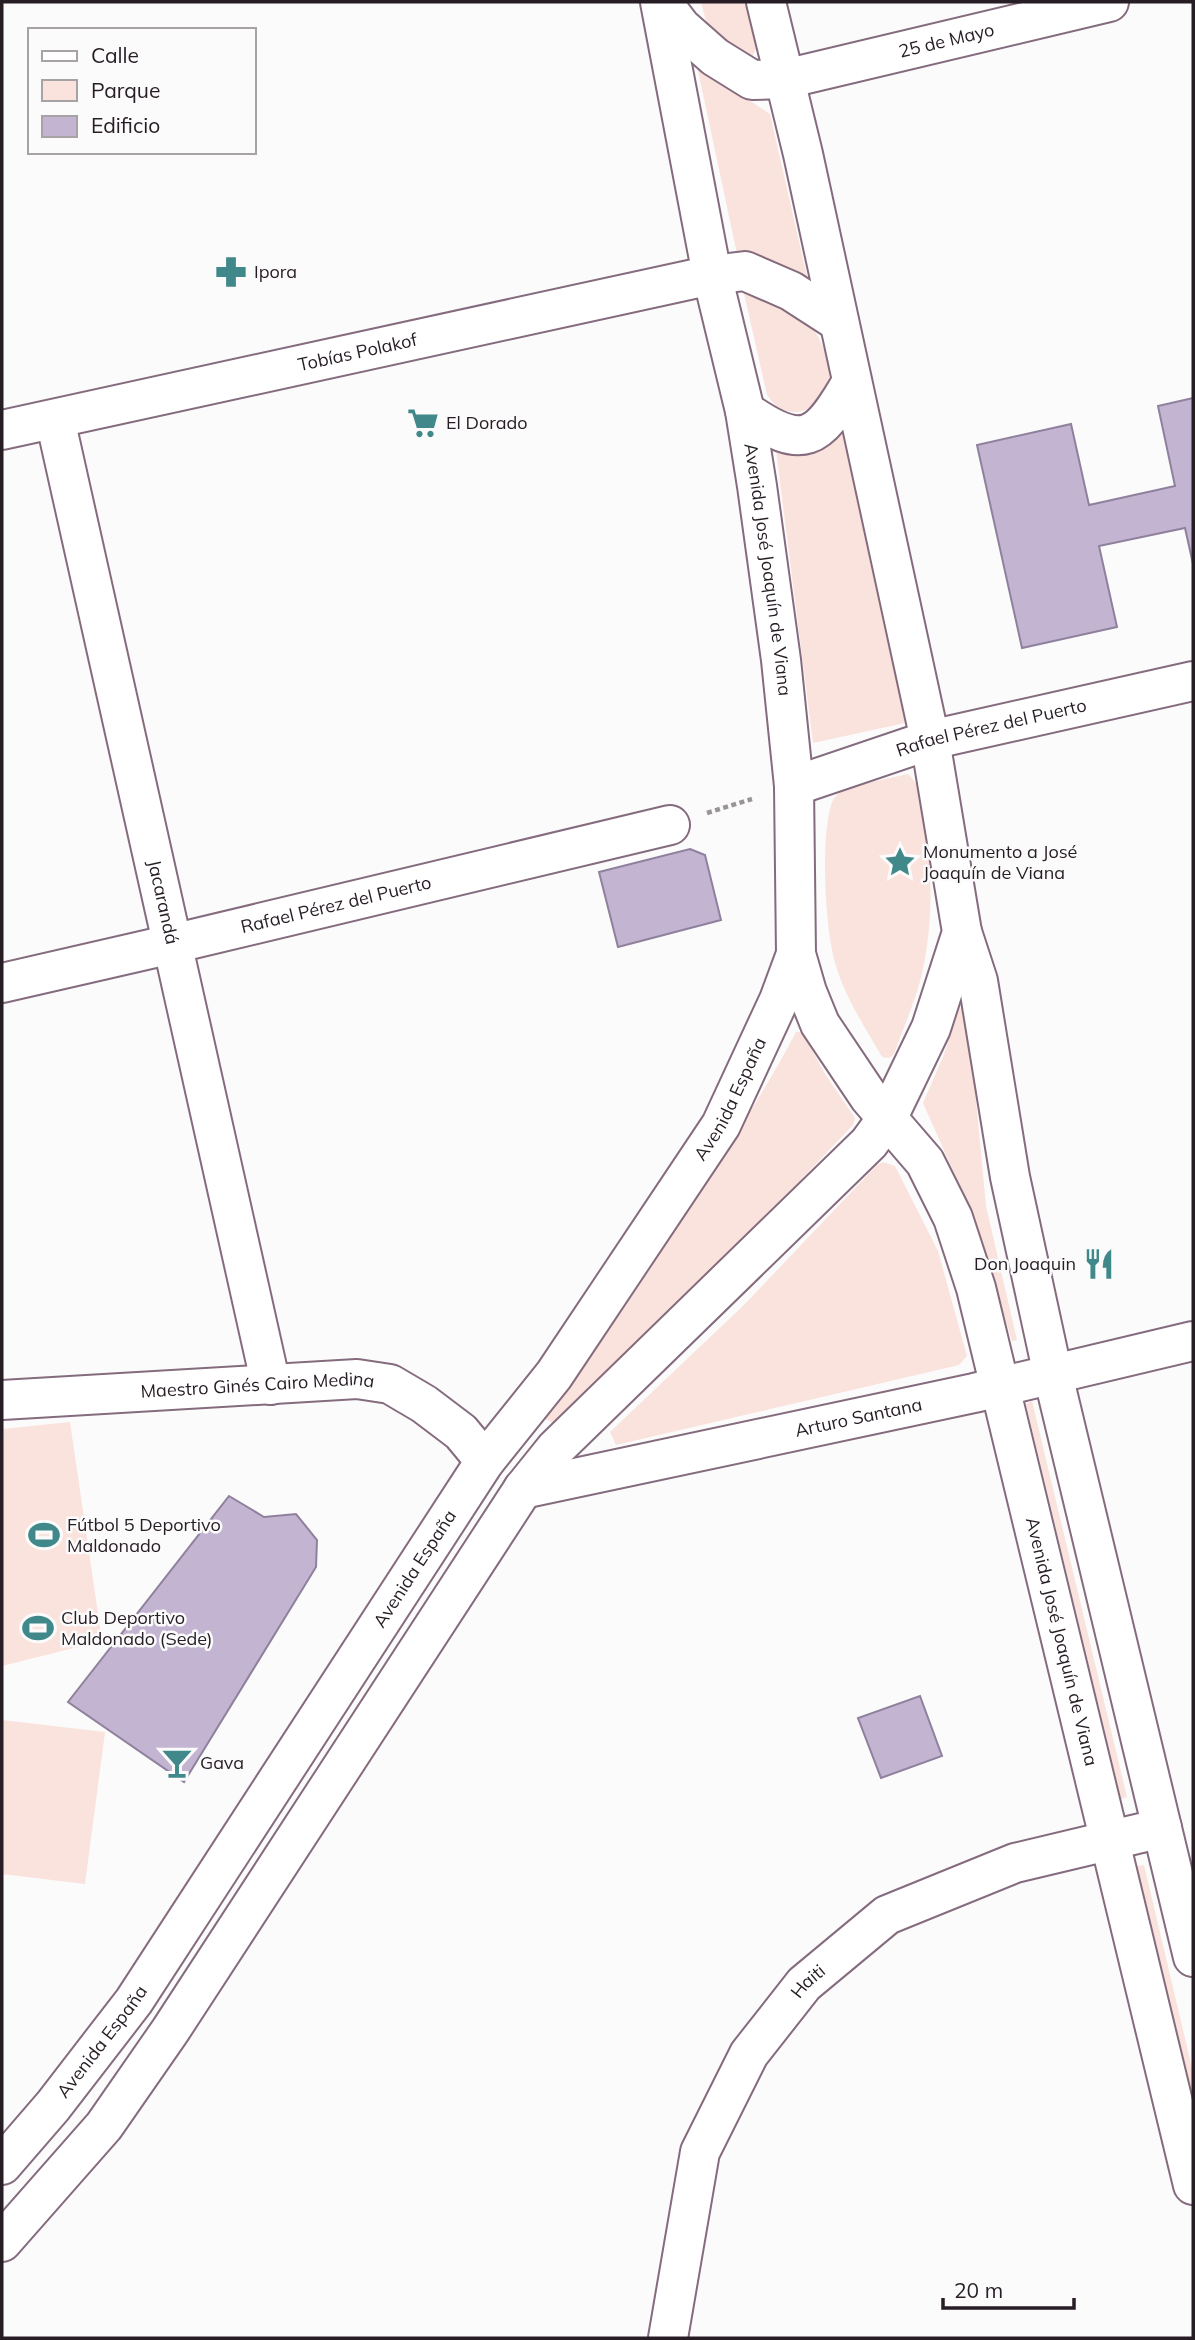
<svg xmlns="http://www.w3.org/2000/svg" width="1195" height="2340" font-family="Mulish,sans-serif">
  <rect width="100%" height="100%" fill="#fbfbfb"/>
  <!-- green -->
  <path fill="#fae2dd" d="M701,2H746L756,49L752,57L744,59L709,32Z
    M697,66L770,114L808,281L737,254Z
    M743,289C760,297 794,309 806,320C818,331 832,362 829,379C825,403 802,421 778,407C774,404 770,399 767,395Z
    M842,432L905,723L813,743L776,450L779,448C805,463 820,456 837,433Z
    M908,774C923,788 921,803 925,823C933,873 933,928 921,978C914,1004 903,1029 894,1054L889,1058L882,1057C865,1027 846,999 836,966C825,931 821,845 830,809C832,799 837,793 845,788Z
    M967,1005L986,1206L1017,1340L1012,1341L974,1218L923,1103L943,1057L959,1009Z
    M796,1032H802L825,1074L853,1115L855,1119L853,1125L733,1251L553,1423L543,1418C602,1346 652,1267 702,1188C734,1137 768,1086 796,1032Z
    M883,1162L895,1166L938,1251L967,1356L959,1365L616,1445L610,1432L745,1304L877,1165Z
    M1032,1401L1127,1797L1121,1799L1026,1404Z
    M70,1422L102,1641L2,1666V1429Z
    M2,1720L105,1732L85,1884L2,1874Z
    M1144,1865L1193,2072V2114L1137,1866Z"/>
  <!-- building -->
  <path fill="#c3b4d1" stroke="#8f819d" stroke-width="2" d="M1193,398V564L1185,528L1099,546L1117,627L1022,648L977,445L1071,424L1089,505L1175,486L1158,406Z
    M690,849L705,855L721,920L618,947L599,872Z
    M229,1496L264,1517L296,1514L317,1540L316,1567L184,1782L68,1702Z
    M920,1696L942,1756L881,1778L858,1718Z"/>
  <g fill="none" stroke-linecap="round" stroke-linejoin="round">
    <defs>
      <g id="street">
        <path id="s1" d="M785,79L1109,2"/>
        <path id="s2" d="M55,419L271,1385"/>
        <path id="s3" d="M2,430L712,275"/>
        <path id="s4" d="M794,786L930,740L1193,681"/>
        <path id="s5" d="M2,983L172,944L670,825"/>
        <path id="s6" d="M2,1400L357,1379L390,1384L424,1404L461,1432L485,1461"/>
        <path id="s7" d="M523,1489L974,1393L1193,1341"/>
        <path id="s8" d="M668,2338L700,2152L749,2054L804,1984L887,1915L1015,1863L1162,1828"/>
      </g>
      <g id="secondary">
        <path id="s9" d="M660,2L712,275L745,411L757,486L781,660L794,786L796,954L807,992L820,1024L869,1097L925,1162L953,1218L976,1288L1193,2185"/>
        <path d="M662,2L681,27L715,57L752,80L785,79"/>
        <path d="M712,275L745,271L791,291L839,322"/>
        <path d="M745,411C804,452 818,440 851,383"/>
        <path d="M962,932L978,981L1010,1177L1053,1375L1193,1957"/>
        <path id="s10" d="M2,2165L53,2106L134,2001L485,1461L554,1375L721,1125L779,1000L796,954"/>
        <path d="M2,2242L104,2126L170,2031L523,1489L556,1448L869,1143L888,1117L931,1028L962,932L930,740L803,154L766,2"/>
      </g>
    </defs>
    <!-- street casing -->
    <use href="#street" stroke="#856b7e" stroke-width="42"/>
    <!-- secondary casing -->
    <use href="#secondary" stroke="#856b7e" stroke-width="42"/>
    <!-- path -->
    <path stroke="#999498" stroke-width="4.5" stroke-dasharray="5 3.5" stroke-linecap="butt" d="M707,813L752,799"/>
    <!-- street -->
    <use href="#street" stroke="#fff" stroke-width="38"/>
    <!-- secondary -->
    <use href="#secondary" stroke="#fff" stroke-width="38"/>
  </g>
  <!-- icons -->
  <defs>
    <symbol id="pharmacy-bare" viewBox="-9 -9 18 18"><path d="M-2-6h4v4h4v4h-4v4h-4v-4h-4v-4h4Z" fill="#408889" stroke="#fbfbfb" stroke-width="2.5" paint-order="stroke"/></symbol>
    <symbol id="supermarket-bare" viewBox="-9 -9 18 18"><path d="M-6-5.5h2.5l.6 2H6L4.5 2H-2.5L-4.4-4H-6ZM-1.5 3.2a1.3 1.3 0 1 0 .1 0ZM3 3.2a1.3 1.3 0 1 0 .1 0Z" fill="#408889" stroke="#fbfbfb" stroke-width="2.5" paint-order="stroke"/></symbol>
    <symbol id="sight-bare" viewBox="-9 -9 18 18"><path d="M0-6L1.8-2.2L6-1.7L2.9 1.2L3.7 5.4L0 3.3L-3.7 5.4L-2.9 1.2L-6-1.7L-1.8-2.2Z" fill="#408889" stroke="#fbfbfb" stroke-width="2.5" paint-order="stroke"/></symbol>
    <symbol id="restaurant-bare" viewBox="-9 -9 18 18"><path d="M-5-6h1v4h1v-4h1v4h1v-4h1v5L-1.5 .5V6h-2V.5L-5-1ZM5-6V6H3V1.5H1.5Q1.5-4 5-6Z" fill="#408889" stroke="#fbfbfb" stroke-width="2.5" paint-order="stroke"/></symbol>
    <symbol id="stadium-bare" viewBox="-9 -9 18 18"><path d="M0-5a6.5 5 0 1 0 0 10a6.5 5 0 1 0 0-10ZM-3.5-1.8h7v3.6h-7Z" fill="#408889" stroke="#fbfbfb" stroke-width="2.5" paint-order="stroke"/></symbol>
    <symbol id="bar-bare" viewBox="-9 -9 18 18"><path d="M-6-5H6L.8 .8V4.5H3.5V6h-7V4.5H-.8V.8Z" fill="#408889" stroke="#fbfbfb" stroke-width="2.5" paint-order="stroke"/></symbol>
  </defs>
  <g fill-rule="evenodd">
    <use href="#pharmacy-bare" x="209" y="250" width="44" height="44"/>
    <use href="#supermarket-bare" x="401" y="401" width="44" height="44"/>
    <use href="#sight-bare" x="878" y="840" width="44" height="44"/>
    <use href="#restaurant-bare" x="1077" y="1242" width="44" height="44"/>
    <use href="#stadium-bare" x="22" y="1513" width="44" height="44"/>
    <use href="#stadium-bare" x="16" y="1606" width="44" height="44"/>
    <use href="#bar-bare" x="155" y="1741" width="44" height="44"/>
  </g>
  <g text-anchor="middle" stroke-width="5" stroke-linejoin="round" paint-order="stroke">
    <!-- street labels -->
    <g font-size="18" fill="#271d25" stroke="#fbfbfb">
      <text dy="6" stroke="none"><textPath href="#s1" startOffset="166">25 de Mayo</textPath></text>
      <text dy="6" stroke="none"><textPath href="#s3" startOffset="364">Tobías Polakof</textPath></text>
      <text dy="6" stroke="none"><textPath href="#s9" startOffset="578">Avenida José Joaquín de Viana</textPath></text>
      <text dy="6" stroke="none"><textPath href="#s4" startOffset="206">Rafael Pérez del Puerto</textPath></text>
      <text dy="6" stroke="none"><textPath href="#s2" startOffset="495">Jacarandá</textPath></text>
      <text dy="6" stroke="none"><textPath href="#s5" startOffset="343">Rafael Pérez del Puerto</textPath></text>
      <text dy="6" stroke="none"><textPath href="#s10" startOffset="1293">Avenida España</textPath></text>
      <text dy="6" stroke="none"><textPath href="#s6" startOffset="256">Maestro Ginés Cairo Medina</textPath></text>
      <text dy="6" stroke="none"><textPath href="#s7" startOffset="343">Arturo Santana</textPath></text>
      <text dy="6" stroke="none"><textPath href="#s10" startOffset="726">Avenida España</textPath></text>
      <text dy="6" stroke="none"><textPath href="#s9" startOffset="1712">Avenida José Joaquín de Viana</textPath></text>
      <text dy="6" stroke="none"><textPath href="#s8" startOffset="392">Haiti</textPath></text>
      <text dy="6" stroke="none"><textPath href="#s10" startOffset="159">Avenida España</textPath></text>
    </g>
    <!-- poi labels -->
    <g font-size="18" fill="#271d25" stroke="#fbfbfb" text-anchor="start">
      <text x="254" y="278">Ipora</text>
      <text x="446" y="429">El Dorado</text>
      <text x="923" y="858">Monumento a José<tspan x="923" dy="21">Joaquín de Viana</tspan></text>
      <text x="1076" y="1270" text-anchor="end">Don Joaquin</text>
      <text x="67" y="1531">Fútbol 5 Deportivo<tspan x="67" dy="21">Maldonado</tspan></text>
      <text x="61" y="1624">Club Deportivo<tspan x="61" dy="21">Maldonado (Sede)</tspan></text>
      <text x="200" y="1769">Gava</text>
    </g>
  </g>
  <!-- border -->
  <rect width="1195" height="2340" fill="none" stroke="#271d25" stroke-width="7"/>
  <!-- legend -->
  <rect x="28" y="28" width="228" height="126" fill="#fbfbfb" stroke="#a6a2a5" stroke-width="2"/>
  <rect x="42" y="51" width="35" height="10" fill="#ffffff" stroke="#a6a2a5" stroke-width="2"/>
  <text x="91" y="63" font-size="21" fill="#271d25">Calle</text>
  <rect x="42" y="80" width="35" height="21" fill="#fae2dd" stroke="#a6a2a5" stroke-width="2"/>
  <text x="91" y="98" font-size="21" fill="#271d25">Parque</text>
  <rect x="42" y="116" width="35" height="21" fill="#c3b4d1" stroke="#a6a2a5" stroke-width="2"/>
  <text x="91" y="133" font-size="21" fill="#271d25">Edificio</text>
  <!-- scale -->
  <path d="M943 2298v10h131v-10" fill="none" stroke="#271d25" stroke-width="3.5"/>
  <text x="954" y="2298" font-size="21" fill="#271d25" stroke="#fbfbfb" stroke-width="5" paint-order="stroke">20 m</text>
</svg>
